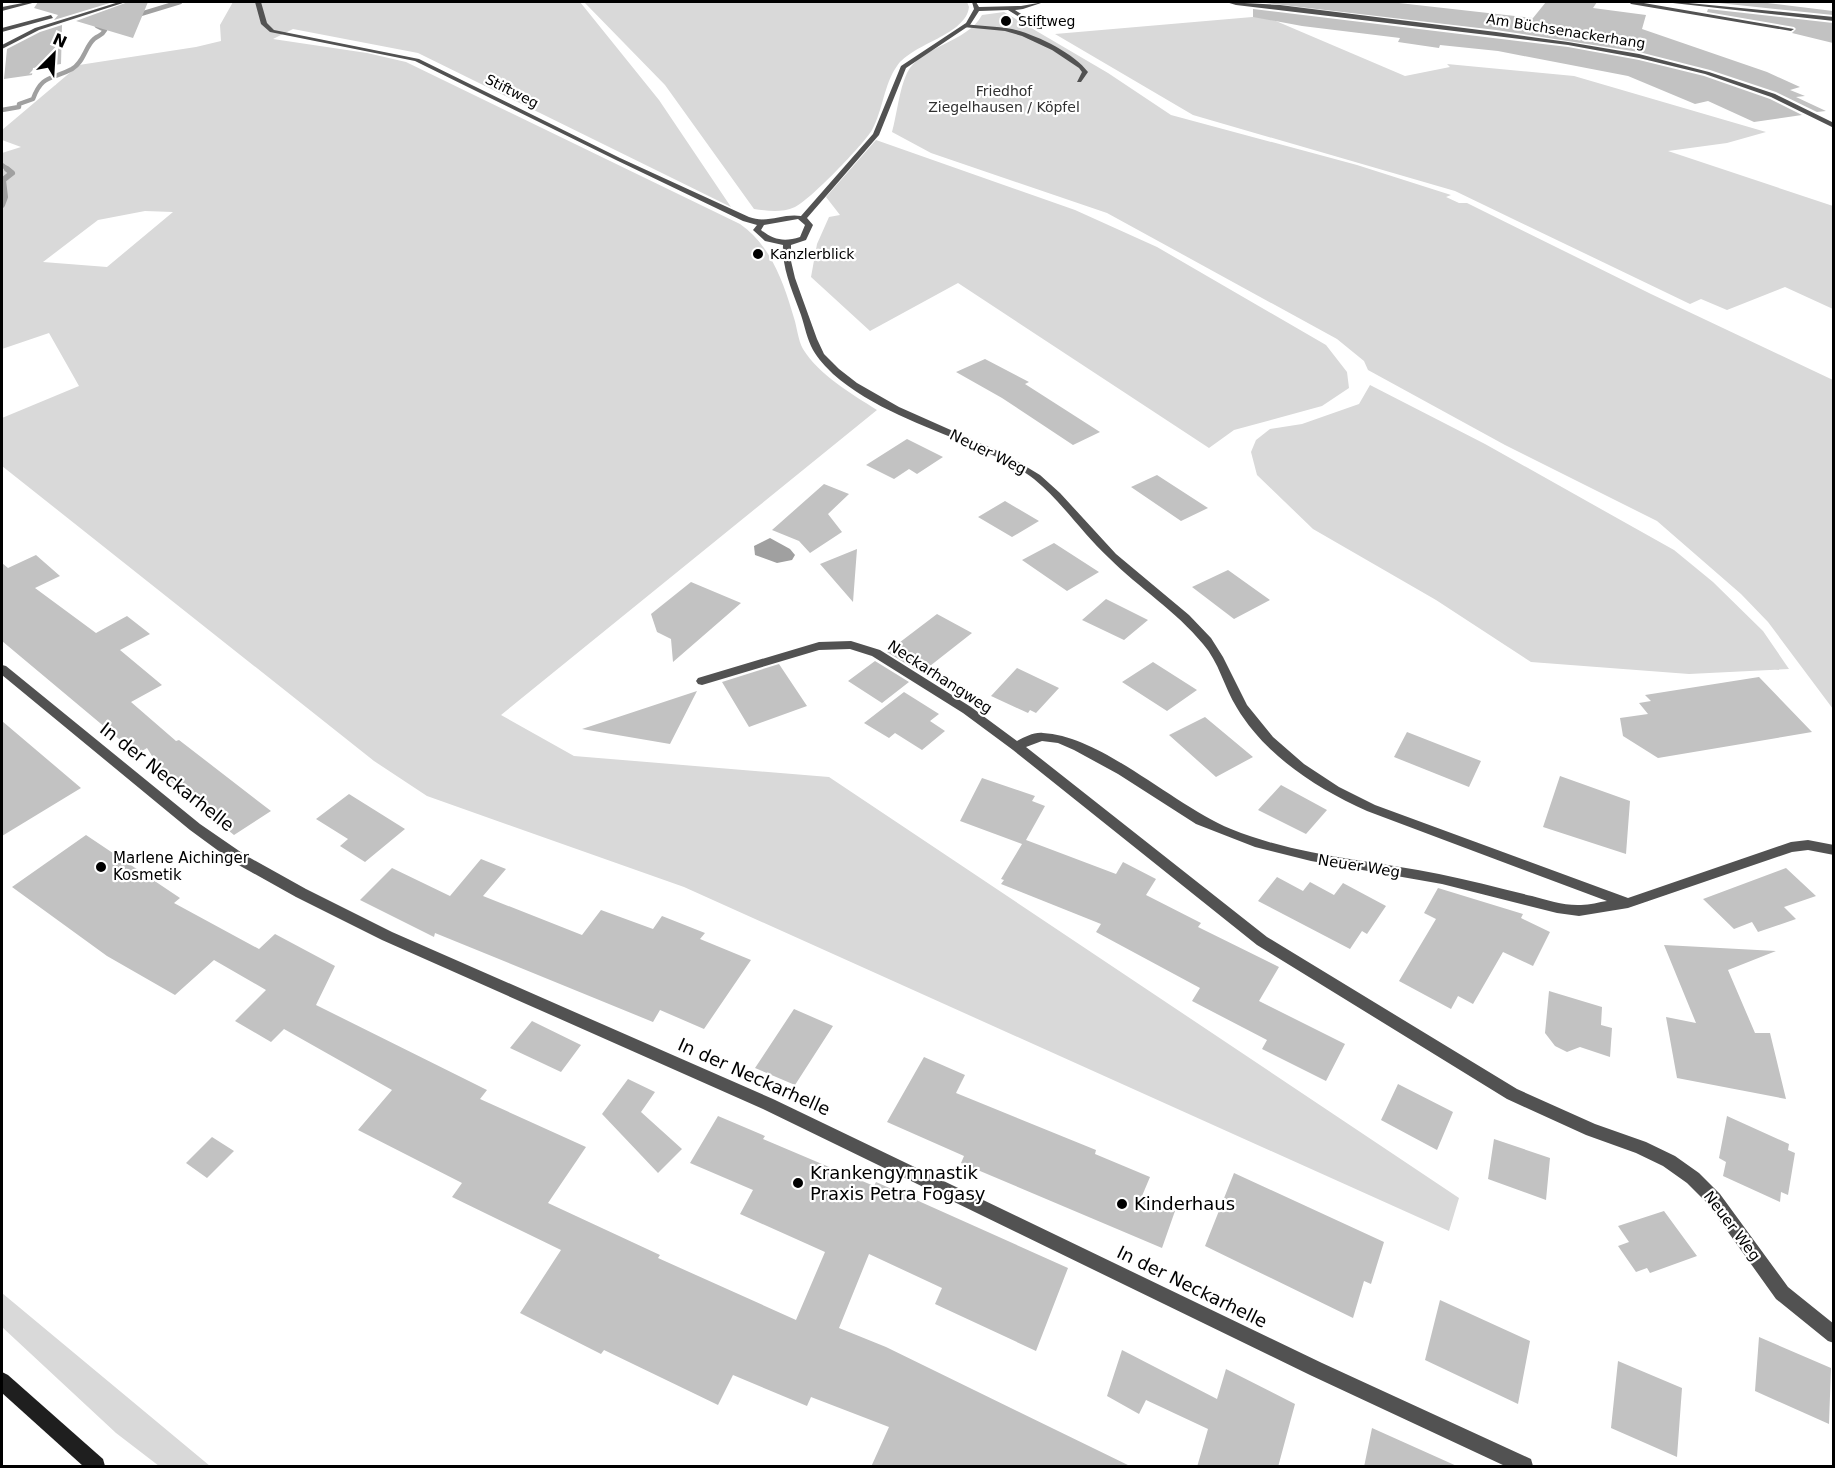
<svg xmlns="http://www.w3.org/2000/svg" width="1835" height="1468" font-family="'DejaVu Sans',sans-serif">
  <rect width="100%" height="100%" fill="#fff"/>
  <!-- green -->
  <path fill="#d9d9d9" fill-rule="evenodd" d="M233,2H580L659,100L731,207L418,53L293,29L273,39L367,53L406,62L740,224C771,245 784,284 794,318C797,327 798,340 803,349C819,375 852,394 877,410L501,715L574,756L829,777L1459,1198L1449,1231L684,887L427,796L374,761L2,466V418L79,386L49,333L2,349V153L21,147L2,140V130L79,65L196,47L221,41L220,25ZM145,211L173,212L107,267L43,262L98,220Z
    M584,2H967L969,7C966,35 913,43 897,66C884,84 883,110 872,130C864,144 809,201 795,207C781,213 769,211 754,209L665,85Z
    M1004,12L1108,73L1171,115L1357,165L1451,195L1446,197L1459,203H1467L1651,294L1833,380V709L1768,622L1741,594L1657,521L1505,445L1368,370L1364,361L1337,339L1107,213L931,153L892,132C897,114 899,90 907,73C920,46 967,43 982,15Z
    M1264,16L1405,76L1450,67L1447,64L1574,76L1766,132L1727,143L1668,151L1833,206V309L1785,287L1727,310L1701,299L1690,304L1455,191L1193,115L1055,34Z
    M876,140L1075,210L1157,247L1326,345L1347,372L1349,388L1322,406L1234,430L1209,448L958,283L870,331L811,277L817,244L829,217L840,215L826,197Z
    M1370,385L1485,444L1674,550L1713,582L1763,631L1789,669L1689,674L1531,662L1436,600L1313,529L1257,475L1251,452L1256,440L1270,429L1302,424L1359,404Z
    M2,1293L210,1466H159L116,1433L2,1327Z"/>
  <!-- water -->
  <path fill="#a0a0a0" d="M770,538L790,549L795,555L792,560L777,563L755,555L754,546Z"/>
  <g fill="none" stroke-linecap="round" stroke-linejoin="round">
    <!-- stream-far1 -->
    <path stroke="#a0a0a0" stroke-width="4.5" d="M134,16L180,2
      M2,110L19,107V104L33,99C42,74 52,80 72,69C84,62 85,47 94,39C99,35 102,36 105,30L97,26L100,24
      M2,165L9,170"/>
    <!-- stream -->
    <path stroke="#a0a0a0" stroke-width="6" d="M2,205L5,197L3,180L12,173L7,169"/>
  </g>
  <!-- building -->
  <path fill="#c2c2c2" d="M38,2H113L54,20L58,15L34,8Z
    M128,2H148L133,38L76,21Z
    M1258,2H1390L1533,18L1546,2H1597L1593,8L1646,15L1642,29L1767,72L1800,87L1790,90L1805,96L1796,97L1826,111L1817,112L1776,92L1710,70L1639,52L1496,30Z
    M1709,2H1759L1833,11V15Z
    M1253,9L1568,47L1639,60L1704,76L1770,99L1802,115L1754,122L1708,101L1695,104L1628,76L1498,51L1440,45L1439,48L1398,42L1400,38L1302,26L1253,17Z
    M1708,9L1833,23V43L1792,33L1796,29L1794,27L1707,12Z
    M62,25L61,64L33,68L32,75L4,79L7,49L40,32Z
    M985,359L1029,382L1025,384L1100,432L1073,445L1002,398L956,372Z
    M907,439L943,457L917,474L909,469L894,479L866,465Z
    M1157,475L1208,508L1181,521L1131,487Z
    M824,484L849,494L828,514L842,532L810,553L799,541L772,530Z
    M1005,501L1039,521L1012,537L978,517Z
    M1054,543L1099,572L1067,591L1022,560Z
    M857,549L853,602L820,564Z
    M36,555L60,576L35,588L96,633L127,616L150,634L120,650L162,685L131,702L176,741L179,740L271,811L234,835L197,805L201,802L166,778L147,748L137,754L2,641V563L8,568Z
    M1228,570L1270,600L1234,619L1192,587Z
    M691,582L741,603L673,662L671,639L657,632L651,614Z
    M1106,599L1148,620L1124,640L1082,620Z
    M937,614L972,633L921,673L887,652Z
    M875,661L909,682L882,703L848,681Z
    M1153,662L1197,690L1167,711L1122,682Z
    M779,664L807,706L749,727L722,682Z
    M1017,668L1059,688L1036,713L1030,710L1028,713L991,696Z
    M1759,677L1812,732L1658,758L1623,736L1620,718L1648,714L1639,703L1651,701L1645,695Z
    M697,691L670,744L582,729Z
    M904,692L939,714L930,721L945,731L922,750L895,733L889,738L864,723Z
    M1205,717L1253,757L1216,777L1169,735Z
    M2,721L81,788L2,836Z
    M1407,732L1481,761L1469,787L1394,757Z
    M1560,776L1630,801L1626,854L1543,827Z
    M982,778L1035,796L1032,801L1045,806L1026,840L1116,874L1123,862L1156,879L1146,895L1201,923L1198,927L1279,967L1259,1001L1345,1044L1326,1081L1262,1049L1267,1040L1192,1001L1200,988L1096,932L1101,924L1001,884L1004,880L1001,879L1022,844L960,821Z
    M1281,785L1327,810L1306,834L1258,810Z
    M349,794L405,829L365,862L340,846L348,839L316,819Z
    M86,835L180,898L174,903L259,949L275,934L335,966L316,1005L487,1090L480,1099L586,1147L548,1203L660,1255L658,1258L796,1320L825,1252L740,1214L753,1190L690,1163L718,1116L765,1136L763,1139L874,1186L876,1182L1068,1268L1036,1351L935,1304L942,1288L869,1254L839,1328L886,1347L1132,1467H871L889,1427L811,1397L807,1406L733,1375L718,1405L604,1350L601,1354L520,1313L561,1250L452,1197L462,1183L358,1130L392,1090L284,1029L271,1042L235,1021L266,990L214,960L175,995L107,956L12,887Z
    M481,859L506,869L483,896L582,935L601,910L653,929L662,916L705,933L700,939L751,960L704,1029L660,1010L653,1022L435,933L434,937L360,900L392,868L450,896Z
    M1786,868L1816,896L1784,907L1796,919L1758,932L1752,922L1734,929L1703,899Z
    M1277,877L1303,891L1310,882L1334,895L1343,883L1386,906L1367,934L1362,931L1350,949L1258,901Z
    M1438,888L1523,914L1521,918L1550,932L1533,966L1503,952L1473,1004L1458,996L1451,1009L1399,981L1436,919L1424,913Z
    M1664,945L1776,951L1728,970L1755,1033H1770L1786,1099L1677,1078L1666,1017L1696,1023Z
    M1549,991L1602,1007L1601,1025L1612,1028L1610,1057L1580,1047L1567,1052L1555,1046L1545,1033Z
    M794,1009L833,1026L795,1085L755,1068Z
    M532,1021L581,1045L561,1072L510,1048Z
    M924,1057L965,1075L956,1093L1096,1150L1095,1154L1150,1177L1142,1196L1175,1211L1162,1248L961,1163L964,1156L887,1122Z
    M628,1079L655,1092L641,1112L682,1149L658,1173L602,1114Z
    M1398,1084L1453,1112L1437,1150L1381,1120Z
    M1727,1116L1789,1144L1788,1150L1795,1153L1788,1195L1781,1192L1780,1202L1723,1176L1726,1162L1719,1158Z
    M212,1137L234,1151L207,1178L186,1163Z
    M1494,1139L1550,1158L1546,1200L1488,1179Z
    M1234,1173L1384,1242L1371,1284L1364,1281L1353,1318L1205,1246Z
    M1664,1211L1697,1256L1650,1273L1647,1268L1636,1272L1618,1246L1629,1242L1618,1226Z
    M1440,1300L1530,1341L1518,1404L1425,1360Z
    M1759,1337L1831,1368L1829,1424L1755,1391Z
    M1122,1350L1217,1399L1226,1369L1295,1404L1278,1467H1197L1208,1429L1146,1400L1139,1414L1107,1396Z
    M1618,1361L1682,1388L1677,1457L1611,1428Z
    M1372,1428L1459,1467H1364Z"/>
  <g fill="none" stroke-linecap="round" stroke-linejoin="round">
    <!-- service -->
    <path fill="#525252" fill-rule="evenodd" d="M119,2H126L39,30L2,49V45L35,28Z
      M1629,2H1638L1794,29L1791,31L1631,4Z
      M51,15L53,18L2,32V28Z
      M965,24C980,26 996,26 1012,29C1035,34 1074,53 1088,72L1081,82H1077L1082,72L1079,68L1052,50L1022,36L1005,31L963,27Z"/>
    <!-- minor -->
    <path fill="#525252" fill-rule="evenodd" d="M28,2H36L2,11V7Z
      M255,2H261L267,23L274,30L419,59L620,158L749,217C767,224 783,213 801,216L873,134L901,66L966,23L974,9L972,2H976L979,7L1021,6L1044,2L1023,9L1015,10L1042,27V29H1038L1008,10L979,11L970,25L906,68L879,135L807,218L813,225L806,240L791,245V261L795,278L817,339L824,354L839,369L857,383L899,407L1007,455L1040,475L1060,493L1116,554L1189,615L1211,638L1223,657L1247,705L1273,737L1304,764L1339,787L1375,805L1628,898L1791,842L1808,840L1834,845V855L1808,850L1792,852L1628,908L1579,916L1557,913L1442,884L1311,861L1255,847L1196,824L1118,774L1074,750L1058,743L1042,741L1026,747L1267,937L1517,1089L1595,1124L1646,1142L1675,1156L1699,1173L1720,1194L1788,1287L1834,1324V1343L1828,1341L1776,1299L1708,1204L1687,1183L1663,1166L1636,1153L1586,1135L1507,1099L1257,945L1013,750L963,713L872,656L850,649L819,650L702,685L698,684L696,681L698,678L819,642L851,641L880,650L971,707L1017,741C1025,737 1034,732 1043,733C1102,736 1173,805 1231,829C1297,856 1370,860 1439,874C1470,880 1501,889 1532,896C1547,900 1565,906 1581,905C1590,905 1599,902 1607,901L1367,811C1316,788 1266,756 1237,708C1224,687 1219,662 1203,644C1176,611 1139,588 1109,558C1082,533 1062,502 1034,479C1015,464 992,455 970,445C923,425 872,408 833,374C826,367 818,359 813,350C807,339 805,327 801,315C793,292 782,270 783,245L765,241L753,230L757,225L743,221L616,160L415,61L270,32L261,24ZM798,219L805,225L800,237C784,242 774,240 761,230L764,225Z
      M1226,2L1280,5L1496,32L1568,42L1639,54L1709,72L1775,94L1834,123V128L1771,97L1705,74L1639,58L1568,45L1496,36L1236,5Z
      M1664,2H1678L1834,17V21Z
      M2,665L6,666L200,824L245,855L306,889L392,932L773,1099L1322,1363L1531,1459L1533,1466H1505L1310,1375L763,1109L382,940L296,897L235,863L190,830L2,675Z"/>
    <!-- secondary -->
    <path fill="#1f1f1f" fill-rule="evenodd" d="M2,1372L8,1375L103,1459L105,1466H83L2,1393Z"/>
  </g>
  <!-- markers -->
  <g fill="#000" stroke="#fff" stroke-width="2">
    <circle cx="1006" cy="21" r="6"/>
    <circle cx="758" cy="254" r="6"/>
    <circle cx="101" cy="867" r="6"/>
    <circle cx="798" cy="1183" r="6"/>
    <circle cx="1122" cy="1204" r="6"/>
  </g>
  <g text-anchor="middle" stroke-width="4.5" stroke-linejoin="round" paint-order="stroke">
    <!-- far-poi labels -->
    <g font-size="14" fill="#000" stroke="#fff" text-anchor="start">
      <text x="1018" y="26">Stiftweg</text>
      <text x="770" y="259">Kanzlerblick</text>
    </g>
    <!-- far-street labels -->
    <g font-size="14" fill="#000" stroke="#fff">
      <text transform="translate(1566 31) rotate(9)" y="5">Am Büchsenackerhang</text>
      <text transform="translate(512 91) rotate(27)" y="5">Stiftweg</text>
    </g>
    <!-- far-park labels -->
    <g font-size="14" fill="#303030" stroke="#fff">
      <text x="1004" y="96">Friedhof<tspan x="1004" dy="16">Ziegelhausen / Köpfel</tspan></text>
    </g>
    <!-- street labels -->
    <g font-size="15" fill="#000" stroke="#fff">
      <text transform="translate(988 452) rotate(26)" y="5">Neuer Weg</text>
      <text transform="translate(940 677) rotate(33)" y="5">Neckarhangweg</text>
      <text transform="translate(1359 866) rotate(9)" y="5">Neuer Weg</text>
      <text transform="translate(1732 1226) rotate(53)" y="5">Neuer Weg</text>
    </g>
    <!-- poi labels -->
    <g font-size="15" fill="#000" stroke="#fff" text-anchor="start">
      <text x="113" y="863">Marlene Aichinger<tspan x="113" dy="17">Kosmetik</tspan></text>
    </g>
    <!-- near-street labels -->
    <g font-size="18" fill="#000" stroke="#fff">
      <text transform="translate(167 777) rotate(38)" y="6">In der Neckarhelle</text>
      <text transform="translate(754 1077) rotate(24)" y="6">In der Neckarhelle</text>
      <text transform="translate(1192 1287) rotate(26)" y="6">In der Neckarhelle</text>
    </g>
    <!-- near-poi labels -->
    <g font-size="18" fill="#000" stroke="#fff" text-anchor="start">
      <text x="810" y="1179">Krankengymnastik<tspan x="810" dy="21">Praxis Petra Fogasy</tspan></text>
      <text x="1134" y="1210">Kinderhaus</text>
    </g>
  </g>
  <!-- border -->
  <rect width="1835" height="1468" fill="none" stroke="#000000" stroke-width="6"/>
  <!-- north arrow -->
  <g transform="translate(54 54) rotate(24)" stroke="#ffffff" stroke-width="4.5" paint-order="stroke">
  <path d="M0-4.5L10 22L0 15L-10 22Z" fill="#000000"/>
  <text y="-9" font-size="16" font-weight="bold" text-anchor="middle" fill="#000000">N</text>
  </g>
</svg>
